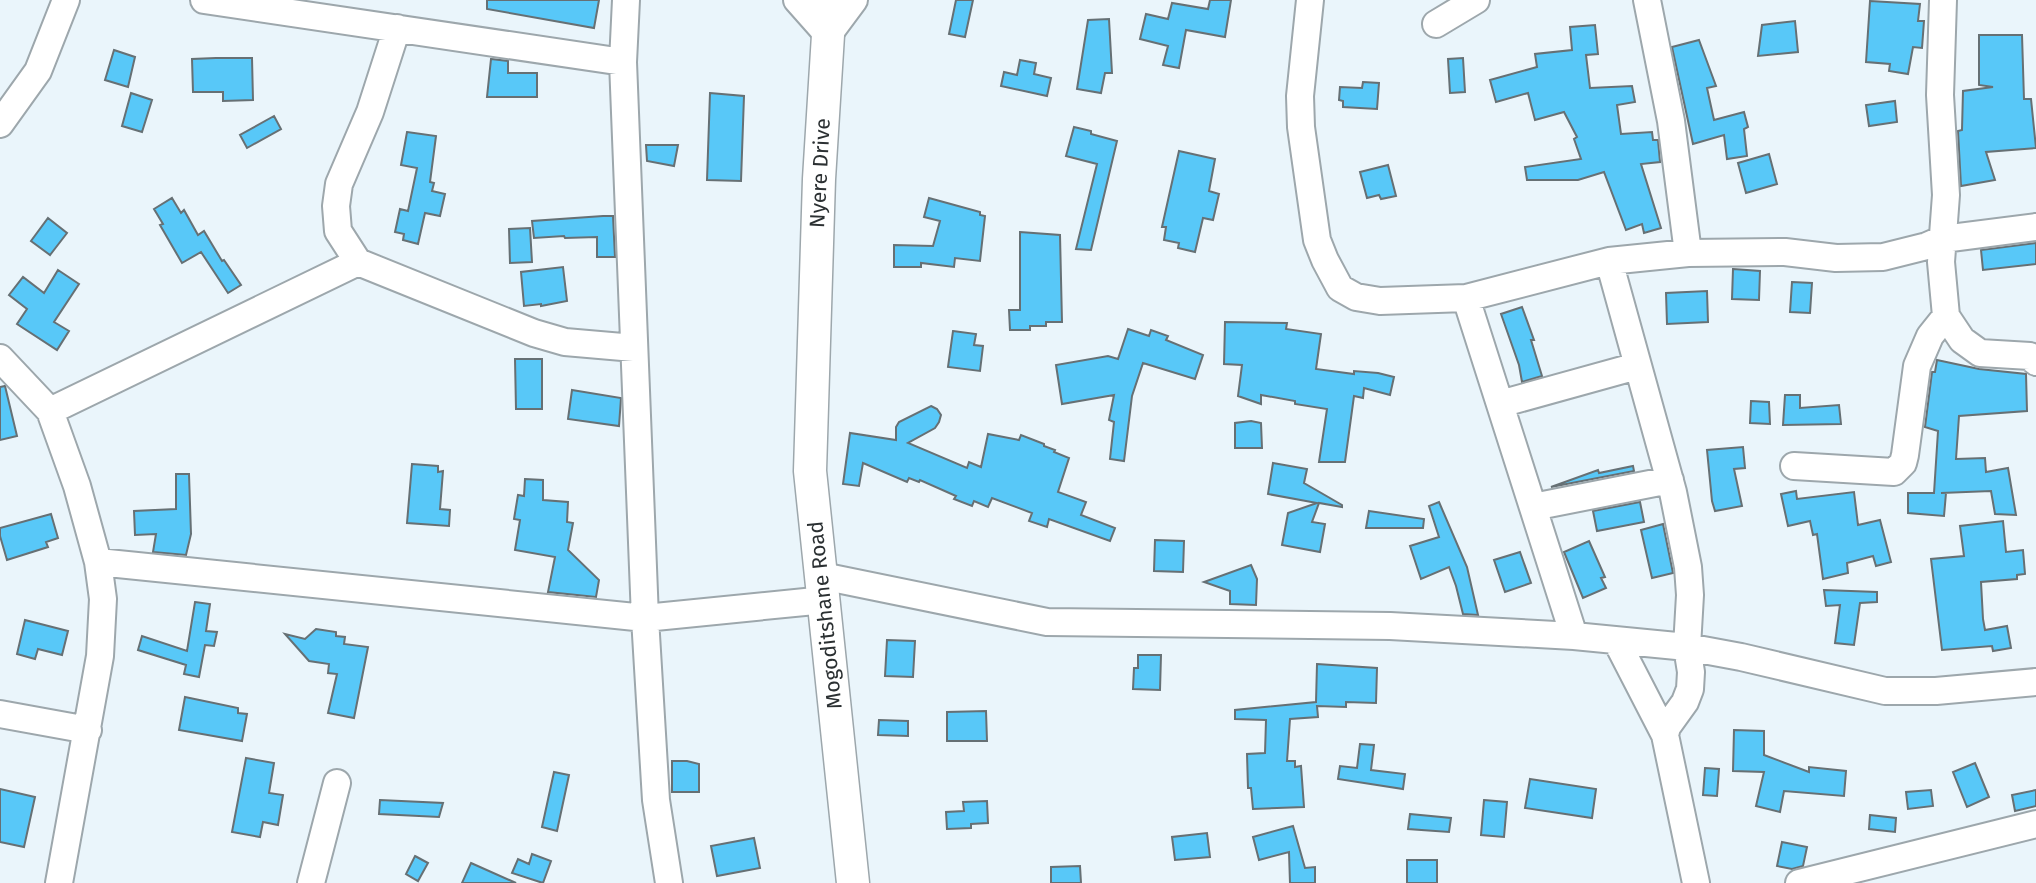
<svg xmlns="http://www.w3.org/2000/svg" width="2036" height="883" font-family="'Fira Sans',sans-serif">
  <rect width="100%" height="100%" fill="#eaf5fb"/>
  <!-- building -->
  <path fill="#58c8f8" stroke="#667074" stroke-width="2" d="M487,0H599L594,28L487,9Z
    M956,0H973L965,37L949,34Z
    M1210,0H1231L1225,37L1186,30L1179,68L1163,65L1168,46L1140,39L1146,14L1168,19L1172,3L1208,9Z
    M1870,1L1920,4L1918,21H1924L1922,48L1913,47L1908,74L1889,71L1890,64L1866,62Z
    M1109,19L1112,73H1105L1101,93L1077,89L1088,20Z
    M1795,21L1798,52L1758,56L1762,25Z
    M1595,25L1598,54L1586,55L1590,88L1632,86L1635,102L1617,105L1621,134L1652,132L1653,140H1658L1660,162L1641,164L1661,228L1644,233L1642,224L1626,230L1604,172L1578,180H1527L1525,167L1581,159L1574,139L1577,137L1564,112L1535,120L1528,93L1496,102L1490,80L1537,67L1535,54L1572,50L1570,27Z
    M1979,35H2022L2024,99H2031L2036,148L1986,152L1995,180L1961,186L1958,131L1962,130L1963,91L1993,87L1979,85Z
    M1699,40L1716,86L1707,88L1714,120L1744,112L1748,127L1744,129L1747,156L1727,159L1724,135L1693,144L1672,47Z
    M114,50L135,57L128,87L105,80Z
    M216,58H252L253,100L223,101V92H193L192,59Z
    M1463,58L1465,92L1450,93L1448,59Z
    M491,59L508,61V73H537V97H487Z
    M1020,60L1036,63L1034,74L1051,78L1047,96L1001,86L1004,72L1017,75Z
    M1363,82L1379,83L1377,109L1343,107V101L1339,100L1340,87L1362,88Z
    M131,93L152,100L142,132L122,126Z
    M710,93L744,96L741,181L707,180Z
    M1895,101L1897,122L1869,126L1866,105Z
    M274,116L281,129L247,148L240,135Z
    M1074,127L1091,131V134L1117,141L1091,250L1076,249L1097,164L1066,156Z
    M407,132L436,136L430,182L434,183L432,191L445,194L440,216L425,213L418,244L403,240L404,234L395,232L400,209L408,211L417,168L401,165Z
    M646,145H678L674,166L647,161Z
    M1179,151L1215,159L1209,191L1219,194L1213,220L1203,218L1195,252L1178,248L1179,243L1164,240L1166,227H1162Z
    M1769,154L1777,184L1746,193L1738,163Z
    M1388,165L1396,196L1381,199L1379,195L1367,198L1360,172Z
    M172,198L181,213L184,210L198,235L204,231L222,261L224,260L241,285L228,293L201,252L182,263L160,225L163,224L154,209Z
    M929,198L980,212V215L985,216L980,261L955,258L954,267L921,263V267H894V245L933,246L940,221L924,217Z
    M603,216H613L615,257H597V237L565,238L564,236L534,238L532,221Z
    M48,218L67,233L50,255L31,241Z
    M530,228L532,262L510,263L509,229Z
    M1020,232L1060,235L1062,322H1046V326H1030V330H1010L1009,310H1020Z
    M2036,243V264L1983,270L1981,250Z
    M563,267L567,301L541,306V304L524,306L521,272Z
    M1733,269L1760,271L1759,300L1732,299Z
    M58,270L79,284L54,322L69,331L57,350L17,324L27,309L9,295L23,277L44,293Z
    M1792,282L1812,283L1810,313L1790,312Z
    M1707,291L1708,322L1667,324L1666,293Z
    M1522,307L1534,340H1531L1542,376L1522,382L1519,365L1501,314Z
    M1225,322L1287,323L1286,329L1321,334L1316,369L1354,374V371L1378,373L1394,377L1390,395L1364,388L1363,398L1354,396L1345,462H1319L1327,409L1295,404V401L1261,395V404L1238,396L1242,365L1224,364Z
    M1128,329L1149,336L1151,330L1168,336L1166,340L1203,355L1195,379L1143,363L1132,396L1124,461L1110,459L1114,422L1109,420L1114,395L1062,404L1056,365L1108,356L1118,359Z
    M953,331L976,334L974,345L983,346L980,371L948,367Z
    M515,359H542V409H516Z
    M1937,360L1979,369L2026,374L2027,411L1959,416L1956,459L1985,458L1986,472L2008,468L2016,515L1995,514L1991,491L1941,493H1946L1944,516L1908,513V493H1934L1938,431L1925,427L1932,372H1935Z
    M5,386L17,436L0,440V387Z
    M572,390L621,398L619,426L568,419Z
    M1785,395H1800V408L1839,405L1841,424L1783,425Z
    M1751,401L1769,402L1770,424L1750,423Z
    M931,406L937,409L941,415L939,422L935,428L908,443L967,468L969,462L981,467L988,434L1019,440L1021,435L1044,444V446L1055,450L1054,452L1069,458L1058,492L1086,502L1081,515L1115,528L1110,541L1049,519L1047,527L1029,521L1032,513L992,498L988,507L974,501L972,506L954,499L956,496L920,480L919,482L909,478L907,482L863,463L859,486L843,484L850,433L896,440V427L899,422Z
    M1251,421L1261,423L1262,448H1235V423Z
    M1743,447L1745,468L1734,469L1742,506L1715,511L1712,501L1707,450Z
    M1273,463L1307,469L1304,483L1342,505V507L1319,503L1312,522L1325,524L1320,552L1282,545L1288,513L1317,503L1268,494Z
    M412,464L438,466V472L443,471L440,509L450,510L449,526L407,523Z
    M1633,466L1634,471L1551,487L1598,470L1599,473Z
    M176,474H189L191,534L186,555L153,552L156,534L135,535L134,511L176,509Z
    M525,479L543,480V500L568,502L567,522L573,523L568,550L599,580L596,597L548,592L555,557L515,550L520,520L514,519L518,495L524,496Z
    M1796,491L1797,499L1854,492L1858,525L1880,520L1891,562L1876,566L1873,556L1847,563L1848,573L1823,579L1817,534L1813,535L1810,521L1788,526L1781,494Z
    M1439,502L1467,567L1478,615L1463,614L1456,586L1449,567L1421,579L1410,546L1439,537L1429,506Z
    M1640,502L1644,522L1597,531L1593,511Z
    M1369,511L1424,519L1423,528H1366Z
    M51,514L58,538L46,542L48,547L7,560L0,536V528Z
    M2003,521L2006,552L2023,550L2025,574L2017,575V579L1981,582L1983,619L1985,630L2007,626L2011,648L1993,651L1992,646L1942,650L1931,559L1964,556L1960,526Z
    M1663,524L1673,573L1652,578L1641,530Z
    M1155,540L1184,541L1183,572L1154,571Z
    M1589,541L1605,577L1601,578L1606,588L1583,598L1564,552Z
    M1520,552L1531,583L1505,592L1494,560Z
    M1251,565L1257,579L1256,605L1230,604V591L1204,582Z
    M1824,590L1877,592V602L1860,603L1854,645L1835,643L1840,605L1826,606Z
    M195,602L210,604L206,631L217,632L214,646L205,645L199,677L184,674L186,665L138,650L142,636L187,651Z
    M25,620L68,631L62,655L38,649L35,659L17,654Z
    M316,629L336,632V636L345,637L344,644L368,647L354,718L328,713L337,674L328,673L329,664L309,661L285,634L305,639Z
    M887,640L915,641L913,677L885,676Z
    M1138,655H1161L1160,690L1133,689L1134,668H1138Z
    M1317,664L1377,668L1376,703L1346,702V707L1317,706L1318,717L1290,719L1287,761H1295V767L1301,766L1304,807L1253,809L1251,788H1248L1247,754L1265,753L1266,720L1235,719V710L1316,702Z
    M185,697L238,708V713L247,714L242,741L179,730Z
    M986,711L987,741H947V712Z
    M879,720L908,721V736L878,735Z
    M1734,730L1764,731V755L1809,772V767L1846,771L1844,796L1784,791L1780,812L1756,806L1764,772L1733,771Z
    M1360,744L1374,745L1371,770L1405,774L1403,789L1338,779L1340,766L1357,768Z
    M246,758L274,763L269,793L283,795L278,825L263,822L260,837L232,832Z
    M672,761H687L699,764V792H672Z
    M1975,763L1989,797L1967,807L1953,772Z
    M1705,768L1719,769L1717,796L1703,795Z
    M554,772L569,775L557,831L542,827Z
    M1530,779L1596,789L1592,818L1525,808Z
    M0,789L35,797L24,847L0,842Z
    M1931,790L1933,806L1908,809L1906,792Z
    M2036,790V806L2015,811L2012,795Z
    M380,800L443,803L439,817L379,814Z
    M1484,800L1507,802L1504,837L1481,835Z
    M987,801L988,823L971,824V828L947,829L946,812L964,811L963,802Z
    M1410,814L1451,818L1449,832L1408,829Z
    M1870,815L1896,818L1895,832L1869,829Z
    M1293,826L1305,868L1315,867V883H1290L1289,852L1259,860L1253,837Z
    M1207,833L1210,857L1175,860L1172,837Z
    M754,838L760,868L717,876L711,846Z
    M1782,842L1807,847L1803,866L1792,869L1777,866Z
    M532,854L551,861L543,883L512,873L518,859L529,864Z
    M415,856L428,863L418,881L406,874Z
    M1407,860H1437V883H1407Z
    M471,863L516,883H462Z
    M1080,866L1081,883H1051V867Z"/>
  <g fill="none" stroke-linecap="round" stroke-linejoin="round">
    <defs>
      <path id="minor" d="M204,0L623,62
        M626,0L623,62L645,618L656,800L669,883
        M797,0L828,35L854,0
        M1310,0L1300,96L1301,127L1317,240L1325,260L1340,288L1356,297L1380,301L1466,298L1609,261L1688,253L1785,252L1836,258L1883,257L1927,246L1943,239L2036,227
        M1647,0L1671,121L1688,253
        M1943,0L1940,95L1946,195L1941,262L1946,316L1962,340L1980,353L2030,356L2036,362
        M1436,24L1476,0
        M397,28L370,112L339,184L336,206L338,231L358,262L534,333L565,342L634,348
        M0,124L38,71L66,0
        M1609,261L1673,492L1688,567L1690,595L1687,647L1691,672L1690,689L1685,702L1667,727L1665,735L1696,883
        M1466,298L1574,636
        M0,358L50,411L77,486L98,562L103,599L100,656L59,883
        M1500,404L1637,366
        M50,411L358,262
        M1794,466L1894,472L1903,463L1905,455L1917,366L1930,336L1946,316
        M1533,507L1670,480
        M98,562L645,618L825,600
        M822,576L1047,622L1390,626L1574,636L1687,647L1741,657L1885,691H1936L2036,682
        M1616,640L1665,735
        M0,714L88,730
        M311,883L337,783
        M1799,883L2036,824"/>
      <path id="major" d="M826,0L828,35L819,179L810,471L853,883"/>
    </defs>
    <!-- minor casing -->
    <use href="#minor" stroke="#9da7ac" stroke-width="30"/>
    <!-- major casing -->
    <use href="#major" stroke="#9da7ac" stroke-width="35"/>
    <!-- minor -->
    <use href="#minor" stroke="#fff" stroke-width="26"/>
    <!-- major -->
    <use href="#major" stroke="#fff" stroke-width="32"/>
  </g>
  <g text-anchor="middle" stroke-width="5" stroke-linejoin="round" paint-order="stroke">
    <!-- street labels -->
    <g font-size="21" fill="#2b3032" stroke="#fff">
      <text transform="translate(820 173) rotate(-87)" y="7">Nyere Drive</text>
      <text transform="translate(825 615) rotate(-96)" y="7">Mogoditshane Road</text>
    </g>
  </g>
</svg>
